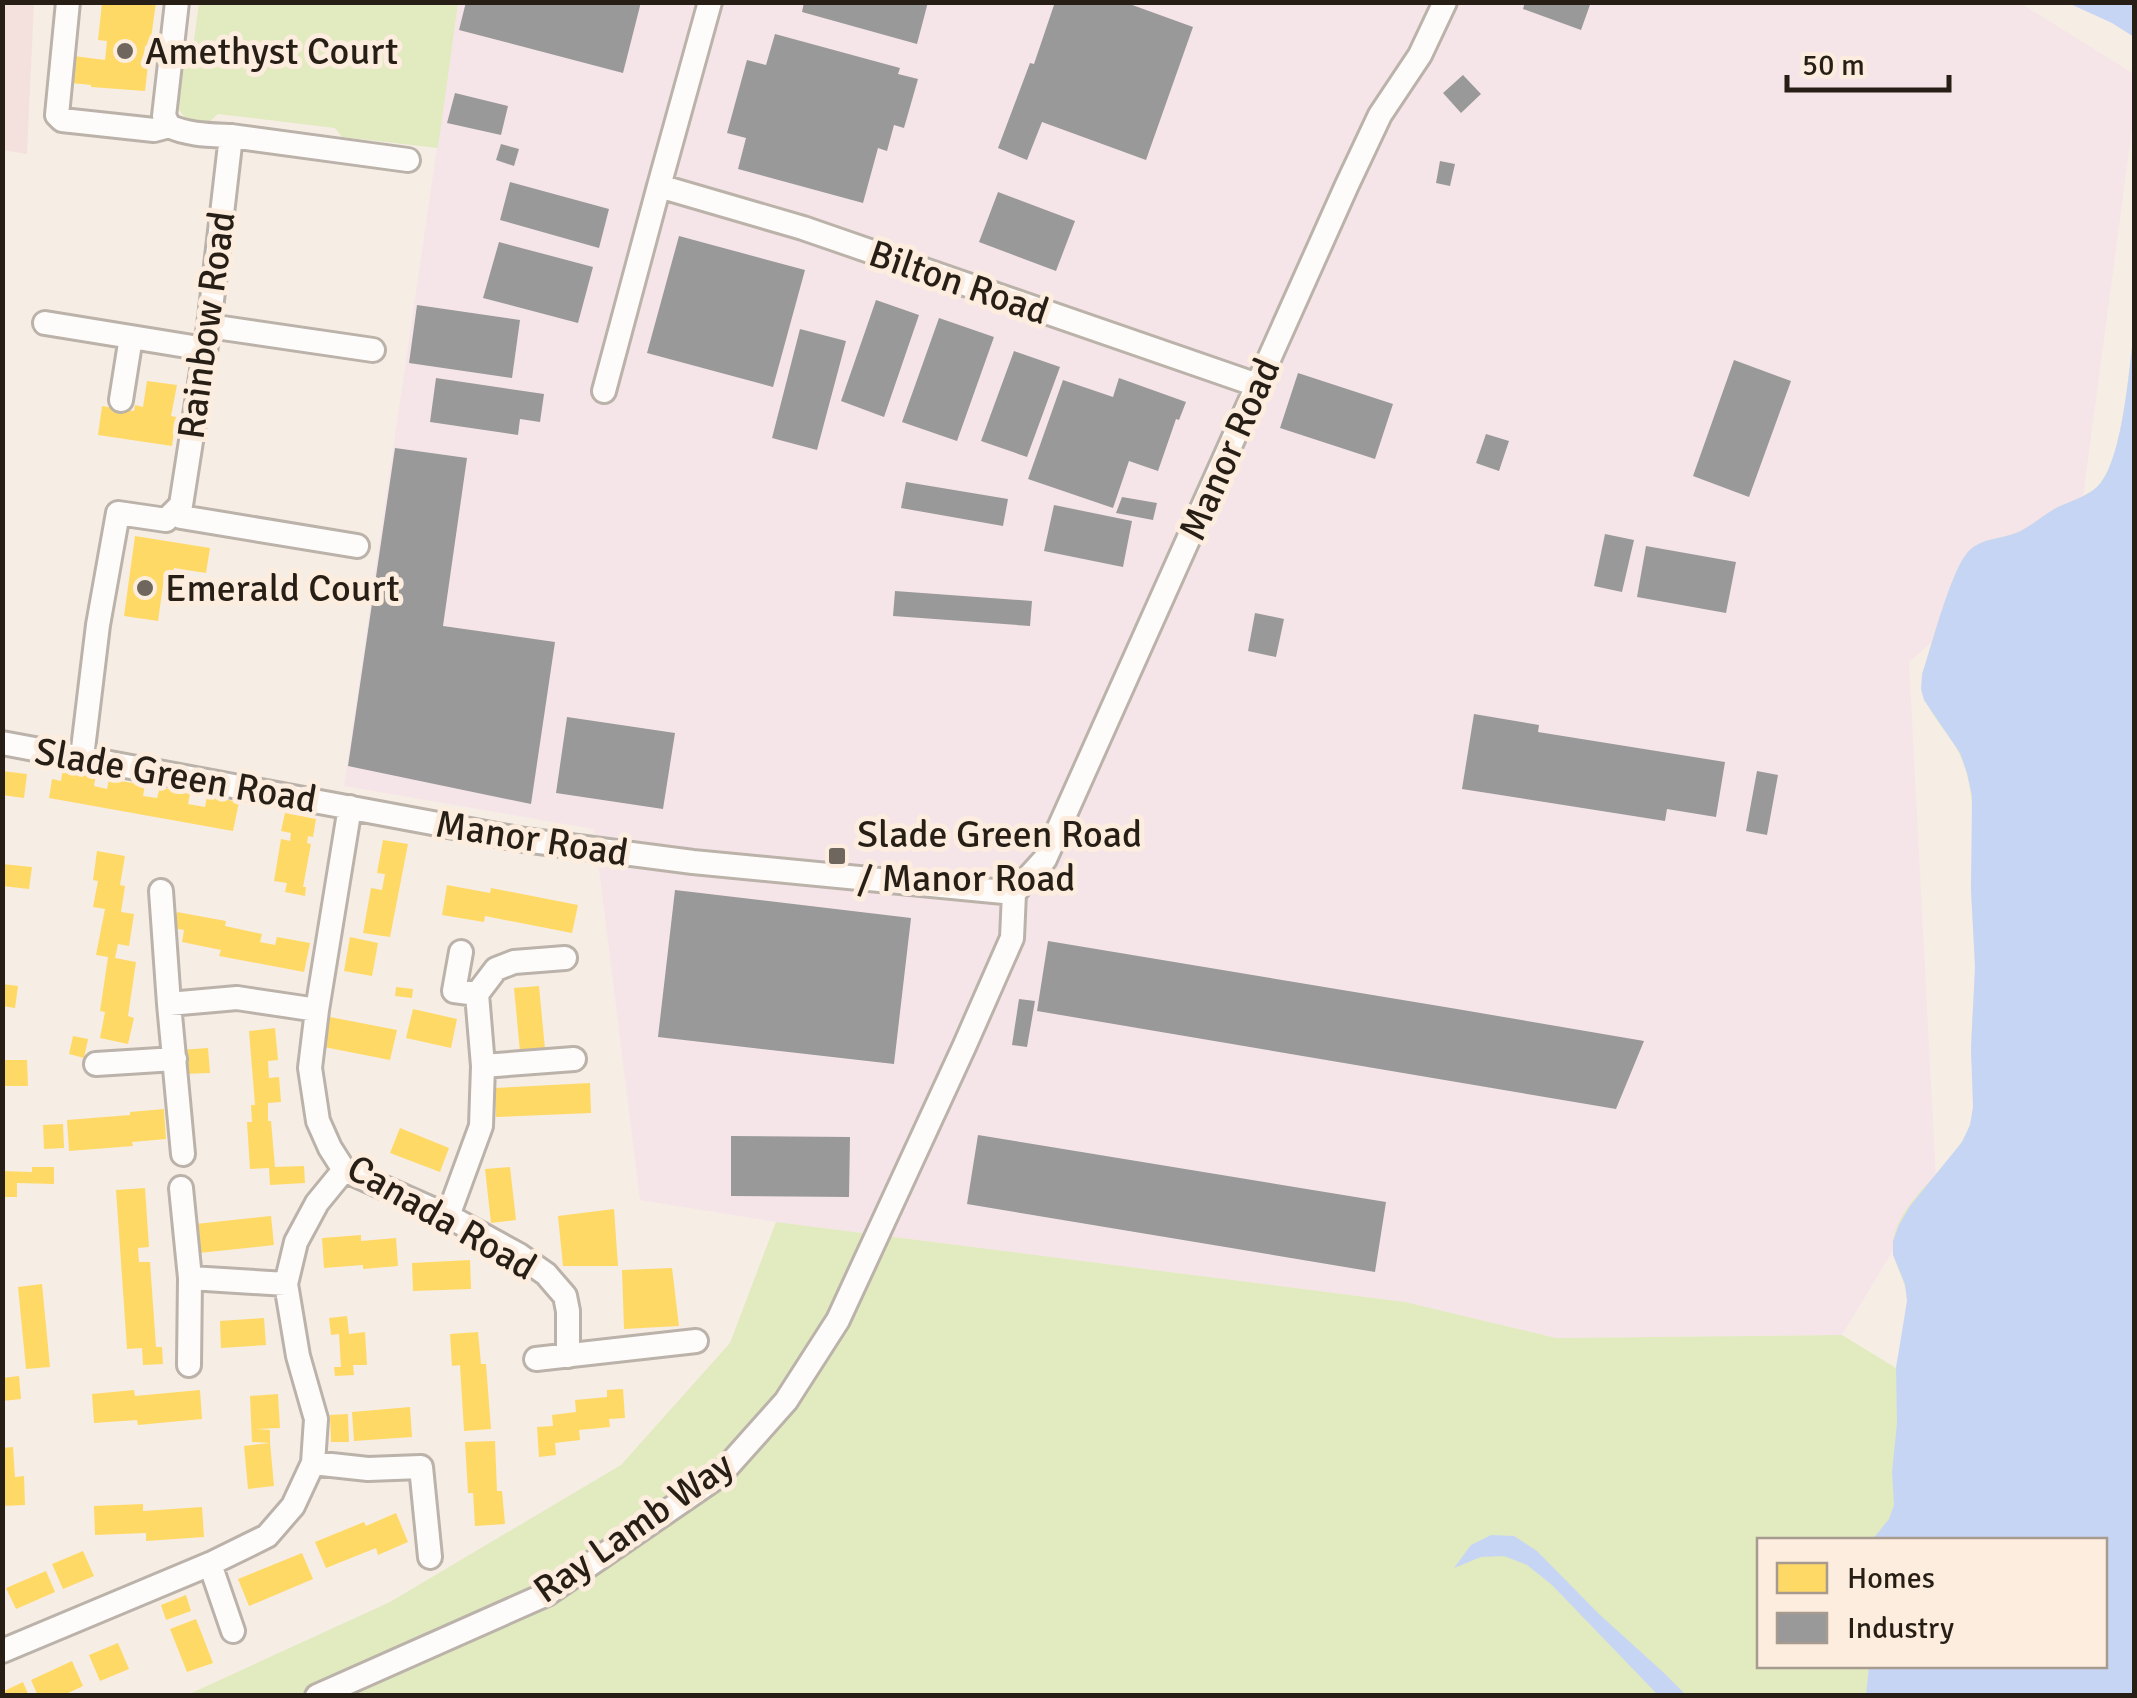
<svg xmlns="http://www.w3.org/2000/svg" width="2137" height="1698" font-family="Signika,sans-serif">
  <rect width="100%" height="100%" fill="#f6ede5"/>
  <!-- industrial -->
  <path fill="#f6e5e8" d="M2019,2L2134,74V114L2081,512L1909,662L1936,1179L1842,1335L1556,1338L1405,1302L776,1222L640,1200L594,829L344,786L458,3Z"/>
  <!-- education -->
  <path fill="#f4e1de" d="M3,2L34,3L27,154L3,150Z"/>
  <!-- green -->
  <path fill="#e2eac0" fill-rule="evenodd" d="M199,3H458L438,148L342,137L335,128L218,114L208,123L185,118L178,108L182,60L192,54Z
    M2134,331V1695L185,1696L390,1602L621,1465L730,1343L776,1222L1405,1302L1556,1338L1842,1335L1896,1368C1899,1346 1907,1322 1907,1300C1907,1279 1890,1261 1893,1241C1900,1197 1954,1168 1969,1127C1978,1104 1972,1076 1971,1052C1971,1023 1975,995 1975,967C1975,942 1972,916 1971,891C1970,868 1974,845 1973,822C1972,799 1970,776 1960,755C1946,726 1920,710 1922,675C1931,648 1951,570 1968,552C1982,536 2007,540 2024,529C2035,523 2045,514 2056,508C2070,501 2086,497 2097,487C2123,463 2129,367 2134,331ZM1760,1540H2104V1666H1760Z"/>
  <!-- water -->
  <path fill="#c7d5f5" d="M2068,3H2134V37L2112,23Z
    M2134,331V1695H1866L1869,1666H2104V1540H1872L1889,1519L1894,1505L1892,1472L1897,1423L1896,1368L1907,1301L1905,1284L1893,1255V1241L1899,1225L1910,1206L1962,1142L1970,1125L1973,1107L1971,1049L1975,967L1971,889L1972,796L1967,773L1960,753L1924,700L1921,689L1922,675C1931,648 1951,570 1968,552C1982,536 2007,540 2024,529C2035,523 2045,514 2056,508C2070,501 2086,497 2097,487C2123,463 2129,367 2134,331Z
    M1491,1535L1514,1536L1537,1551L1599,1614L1663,1672L1686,1695H1658L1552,1585L1527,1565L1504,1556L1481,1557L1454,1568L1471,1545Z"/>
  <!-- homes -->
  <path fill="#ffd966" d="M112,2H156L150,46H145L143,65H148L145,91L91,87V85L71,83L74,56L105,60L107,41L98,40L102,3Z
    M147,381L177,385L171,416L176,417L172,446L98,435L102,406L134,411L135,405L143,407Z
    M135,536L210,548L206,573L174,568L173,572L165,571L158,621L124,616Z
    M63,768L96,774L94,786L107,789L109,779L145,785L143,796L157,798L160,787L190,794L188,804L205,807L207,796L239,802L233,831L49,798L52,779L61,781Z
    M2,771L27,774L24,798L2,795Z
    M285,813L316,819L313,837L308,836L307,843L311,844L303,887H306L305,896L285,892L287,883L274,881L281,839L290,841L291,833L281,831Z
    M383,840L408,844L390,937L363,933L371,888L382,890L385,874L377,873Z
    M97,851L125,856L120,885L125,886L121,912L134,914L129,946L118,944L115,958L136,962L128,1016L134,1018L128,1044L100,1038L105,1012L100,1011L108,957L96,955L105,909L93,907L98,881L93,880Z
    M2,864L32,867L29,889L2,886Z
    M447,885L490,893L491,888L578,905L572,933L485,916L484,922L442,915Z
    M177,912L226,921L225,926L262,934L260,942L275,945L277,937L310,943L304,972L219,956L221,950L182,942L184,930L173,928Z
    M350,937L378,943L372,976L344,971Z
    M2,984L18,986L15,1008L2,1006Z
    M539,986L545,1049L520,1052L514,988Z
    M396,987L413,989L412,998L395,996Z
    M413,1009L457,1019L451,1048L406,1038Z
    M330,1017L397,1030L390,1060L324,1047Z
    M275,1028L278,1060L268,1061L269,1078L279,1077L281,1102L268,1103V1121H271L275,1167L304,1166L305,1183L270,1185L269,1168L250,1169L247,1122H252L251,1105H255L249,1031Z
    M73,1036L88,1039L84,1058L69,1054Z
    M208,1048L210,1073L182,1074L180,1050Z
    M2,1060H27L28,1086H2Z
    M590,1083L591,1113L496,1117L495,1088Z
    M164,1109L166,1139L132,1142L133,1146L69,1151L67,1120L130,1115V1112Z
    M63,1124L64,1148L44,1149L43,1125Z
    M400,1128L449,1148L440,1172L390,1153Z
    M32,1167H54V1184L17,1183V1197H2V1171L32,1172Z
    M510,1167L516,1220L491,1223L485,1169Z
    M145,1188L149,1247L138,1248L139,1262H150L156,1347H162L163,1364L143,1365L142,1348L127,1349L116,1190Z
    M614,1209L618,1266H563L558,1216Z
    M271,1216L274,1245L199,1253L196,1224Z
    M361,1235V1241L396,1238L398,1266L363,1269V1265L324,1268L322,1238Z
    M470,1260L471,1289L413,1291L412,1263Z
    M672,1268L679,1326L624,1329L622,1270Z
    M42,1284L50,1367L26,1369L18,1287Z
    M347,1316L349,1334L365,1332L367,1365H353L354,1375L335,1376L334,1367H341L339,1334L331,1335L329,1318Z
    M264,1318L266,1345L221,1348L220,1321Z
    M478,1332L481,1364H486L491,1429L464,1431L460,1365L452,1366L450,1334Z
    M19,1376L21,1399L2,1401V1378Z
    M623,1389L625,1418L609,1419L610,1427L579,1430L580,1440L555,1443L556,1455L539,1457L537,1427L553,1426L552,1415L576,1412L575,1400L607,1397V1390Z
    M134,1390L135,1396L200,1390L202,1419L138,1425L137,1420L94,1423L92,1394Z
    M278,1394L280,1428L256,1429L270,1430V1443L252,1442L250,1396Z
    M410,1407L412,1437L354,1441L352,1412Z
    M348,1414L349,1442H331L330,1415Z
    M495,1441L497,1491H502L505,1524L475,1526L473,1493H468L465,1442Z
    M270,1443L274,1486L248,1489L244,1446Z
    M13,1447L15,1477L24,1476L25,1505L2,1506V1448Z
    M143,1504V1511L202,1507L204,1537L146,1541V1533L95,1535L94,1506Z
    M396,1513L408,1542L378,1555L376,1548L326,1568L315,1542L364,1522L366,1526Z
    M83,1551L94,1576L63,1589L52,1564Z
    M302,1553L313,1579L249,1606L238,1579Z
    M46,1571L55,1592L16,1609L6,1588Z
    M186,1595L191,1611L166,1620L161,1605Z
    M196,1619L213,1663L187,1672L170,1629Z
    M118,1643L129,1669L100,1681L89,1655Z
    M72,1661L83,1686L62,1696H38L31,1680Z
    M23,1682L29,1696H2V1692Z"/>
  <!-- industry -->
  <path fill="#999" d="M466,2H641L623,73L459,30Z
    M804,2H928L917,44L802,12Z
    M1055,2H1124L1193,27L1146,160L1042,122L1027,160L998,148L1030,63L1034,64Z
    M1525,2H1591L1581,30L1523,9Z
    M775,34L900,68L898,74L918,79L904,128L894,125L887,151L878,148L863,203L738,169L746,138L727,133L747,60L766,65Z
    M1463,75L1481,94L1461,113L1443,93Z
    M455,93L508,106L501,135L447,123Z
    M501,144L519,149L514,166L496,160Z
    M1440,161L1455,164L1450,186L1436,183Z
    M510,182L609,209L599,248L500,220Z
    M998,192L1075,221L1056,271L979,242Z
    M679,236L805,270L773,387L647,353Z
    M499,242L593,267L578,323L483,298Z
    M876,300L919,315L884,417L841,401Z
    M417,305L520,320L512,378L409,363Z
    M939,318L994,337L957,441L902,422Z
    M800,329L846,341L817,450L772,438Z
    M1014,351L1060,367L1027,457L981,441Z
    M1734,360L1791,381L1749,497L1693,476Z
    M1298,373L1393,404L1375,459L1280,428Z
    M436,378L544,394L540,422L520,419L518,435L430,422Z
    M1119,378L1186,402L1179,420L1176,419L1158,471L1129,461L1113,508L1028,479L1063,380L1113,397Z
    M1486,434L1509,441L1499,471L1476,463Z
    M395,448L467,458L443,626L555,642L531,804L348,766Z
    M906,482L1008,499L1003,526L901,508Z
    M1122,497L1157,503L1153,520L1116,513Z
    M1054,505L1132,521L1123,567L1044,551Z
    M1605,534L1634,540L1622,592L1594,586Z
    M1646,546L1736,562L1726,613L1637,597Z
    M895,591L1032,601L1030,626L893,616Z
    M1255,613L1284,619L1276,657L1248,651Z
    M1474,714L1539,725L1538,732L1725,762L1716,817L1667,809L1665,821L1462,789Z
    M567,717L675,733L663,809L556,793Z
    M1757,771L1778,775L1767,835L1746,831Z
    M675,890L911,918L894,1064L658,1037Z
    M1048,941L1457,1009L1644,1041L1616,1109L1037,1011Z
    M1019,999L1035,1001L1027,1047L1012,1045Z
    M978,1135L1386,1202L1375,1272L967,1204Z
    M731,1136L850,1137L849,1197L731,1196Z"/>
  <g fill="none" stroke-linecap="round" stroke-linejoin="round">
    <defs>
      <path id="minor" d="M68,2L57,115L62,120L154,130L169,126
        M169,126C187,135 211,135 231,136L408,160
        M169,126L164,116L177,2
        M659,186L710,2
        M45,323L205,349
        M209,326L373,350
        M604,391L659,186L803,228L1257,385
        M121,400L131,337
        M174,512L181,517L357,546
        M2,743L524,840L693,862L1014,893
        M82,757L98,625L118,513L166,520L181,505L209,326L231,136
        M350,807L317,1010L310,1068L318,1121L330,1148L344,1170L448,1216L519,1255L546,1274L565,1296L568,1311V1356
        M161,891L169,1004L237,998L317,1010
        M477,994L496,969L514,962L565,958
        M169,1004L183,1154
        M96,1064L175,1059
        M483,1066L574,1059
        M181,1188L190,1278L189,1365
        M448,1216L481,1126L483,1066L477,994L454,991L461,952
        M190,1278L286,1284
        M536,1359L696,1341
        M313,1463L368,1469L421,1467L430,1557
        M210,1564L233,1631
        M2,1651L210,1564L267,1536L293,1506L313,1463L316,1419L298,1356L286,1284L296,1242L317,1203L344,1170
        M317,1696L547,1594L720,1475L786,1401L838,1320L964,1047L1012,938L1014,893L1045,859L1347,185L1380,115L1420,55L1445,2"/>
    </defs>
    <!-- minor casing -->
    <use href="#minor" stroke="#bbb2aa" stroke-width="28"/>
    <!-- minor -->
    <use href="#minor" stroke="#fefcfb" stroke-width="22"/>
  </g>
  <!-- markers -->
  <g fill="#6f665e" stroke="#fceddf" stroke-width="4">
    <circle cx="125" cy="51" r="10"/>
    <circle cx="145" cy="588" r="10"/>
    <rect x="827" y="846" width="20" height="20" rx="5"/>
  </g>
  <g text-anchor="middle" stroke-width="10" stroke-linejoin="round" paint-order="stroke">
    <!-- poi labels -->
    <g font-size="38" fill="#271e15" stroke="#fceddf" text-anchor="start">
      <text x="145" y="64">Amethyst Court</text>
      <text x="165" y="601">Emerald Court</text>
      <text x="857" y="847">Slade Green Road<tspan x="857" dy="44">/ Manor Road</tspan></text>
    </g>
    <!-- street labels -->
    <g font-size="38" fill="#271e15" stroke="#fceddf">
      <text transform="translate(959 282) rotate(19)" y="13">Bilton Road</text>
      <text transform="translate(206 325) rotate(-82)" y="13">Rainbow Road</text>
      <text transform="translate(1229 449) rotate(-66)" y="13">Manor Road</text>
      <text transform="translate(176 775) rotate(10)" y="13">Slade Green Road</text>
      <text transform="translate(532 838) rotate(9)" y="13">Manor Road</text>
      <text transform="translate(442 1217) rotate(30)" y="13">Canada Road</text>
      <text transform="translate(633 1527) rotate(-35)" y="13">Ray Lamb Way</text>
    </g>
  </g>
  <!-- border -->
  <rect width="2137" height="1698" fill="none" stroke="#271e15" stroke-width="10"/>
  <!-- legend -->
  <rect x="1757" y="1538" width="350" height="130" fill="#fceddf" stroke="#a79a8e" stroke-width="2.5"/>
  <rect x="1777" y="1563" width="50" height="30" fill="#ffd966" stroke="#a79a8e" stroke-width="2.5"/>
  <text x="1847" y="1588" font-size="30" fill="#271e15">Homes</text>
  <rect x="1777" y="1613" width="50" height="30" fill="#999999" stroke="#a79a8e" stroke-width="2.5"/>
  <text x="1847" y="1638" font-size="30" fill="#271e15">Industry</text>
  <!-- scale -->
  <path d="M1787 75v15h162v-15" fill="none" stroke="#271e15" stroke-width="5"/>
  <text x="1802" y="75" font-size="30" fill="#271e15" stroke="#fceddf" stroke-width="8" paint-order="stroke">50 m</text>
</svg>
